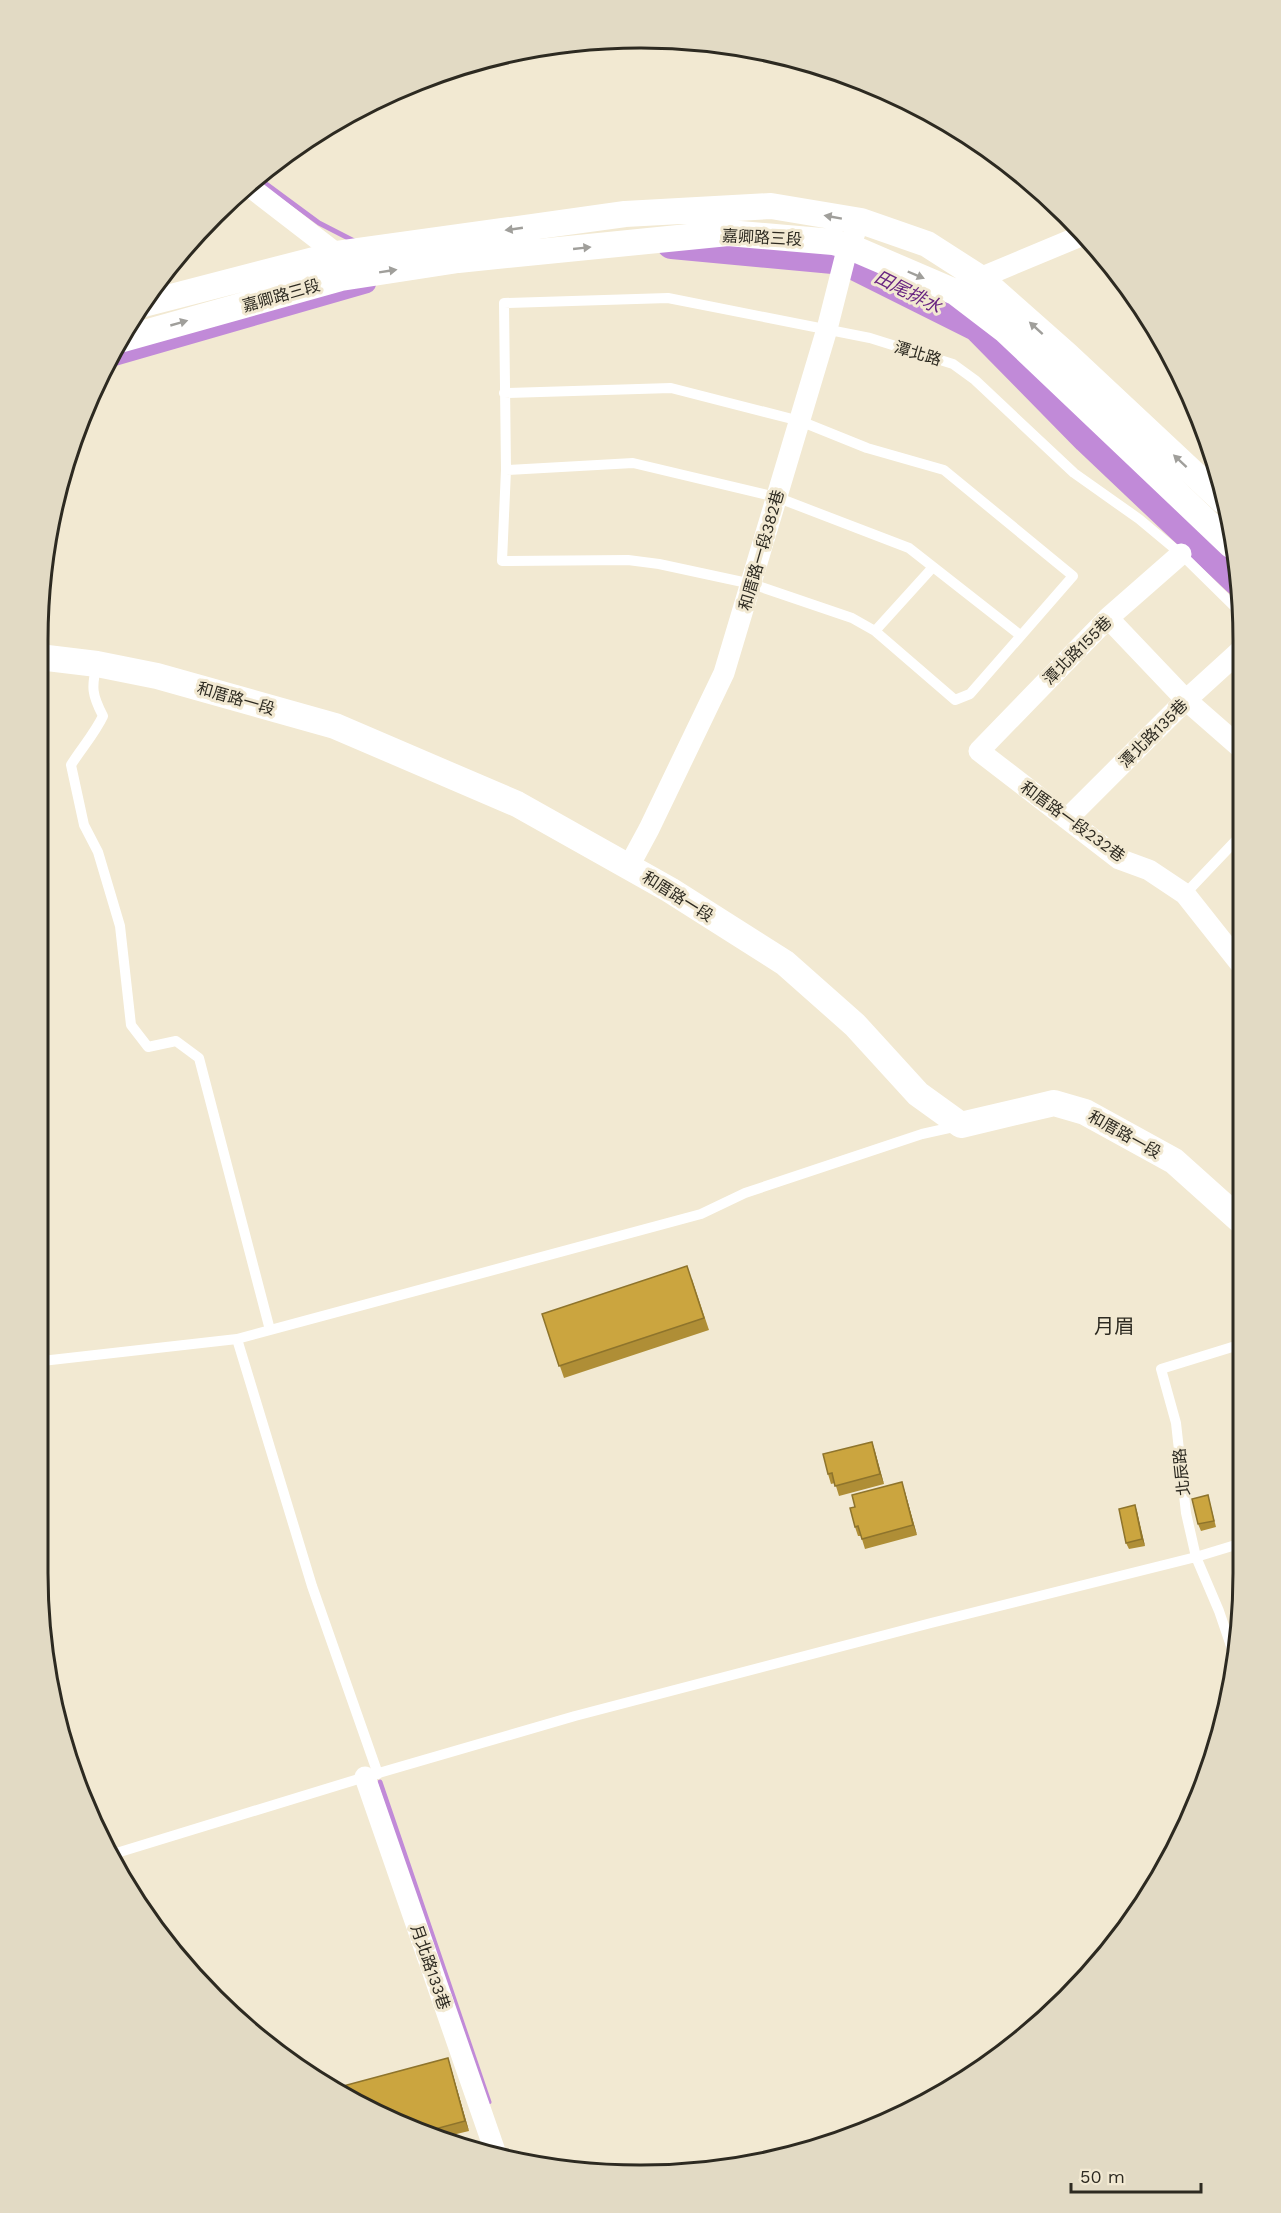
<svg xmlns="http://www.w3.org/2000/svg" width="1281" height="2213" font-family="'Work Sans','Noto Sans TC',sans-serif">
  <rect width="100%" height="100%" fill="#f2e9d2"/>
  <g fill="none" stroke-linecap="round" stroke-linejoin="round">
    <!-- stream -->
    <path stroke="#c18ad8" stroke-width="5" d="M258,178L319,223L356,242
      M380,1782L489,2102"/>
    <!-- canal -->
    <path stroke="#c18ad8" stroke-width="18" d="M114,357L367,284"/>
    <!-- river -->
    <path stroke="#c18ad8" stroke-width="32" d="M672,243L844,259L978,326L1088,438L1238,580"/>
    <!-- service -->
    <path stroke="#fff" stroke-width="10" d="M504,393L671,388L800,421L867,448L944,470L1073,576L970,694L955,700L875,631L852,618L752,584L659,564L628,560L502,561L506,470L504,303L668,298L870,338L953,364L975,380L1074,473L1139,519L1181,554L1242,614
      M506,470L633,463L776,497L909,548L1020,635
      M875,631L933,567
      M97,664C91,687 92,695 103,716C95,733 81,749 71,765L84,825L98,852L120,926L131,1025L148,1047L176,1041L199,1058L270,1330
      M1185,894L1242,834
      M237,1339L312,1586L378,1774
      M42,1361L237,1339L701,1214L745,1193L922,1134L958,1126
      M1234,1655L1219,1611L1196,1557L1186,1513L1176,1423L1161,1369L1242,1344
      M110,1855L365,1777L575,1716L931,1623L1196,1557L1242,1543"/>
    <!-- minor -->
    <path stroke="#fff" stroke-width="21" d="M249,186L337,254L339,265
      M968,284L980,278L1083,235
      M1181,554L1108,618L979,751L1119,859L1149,870L1185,894L1242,966
      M1108,618L1186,700L1242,749
      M1067,819L1186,700L1242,649
      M629,866L649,829L724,673L827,329L848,246L855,233
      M365,1777L497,2157"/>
    <!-- tertiary -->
    <path stroke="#fff" stroke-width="26" d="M140,305L337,254L625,214L771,206L861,221L927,244L980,278L1067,355L1222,500
      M123,339L341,278L458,260L728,233L833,242L848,246L955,292L1006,331L1231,545
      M39,657L97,664L157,676L335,726L517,804L670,890L785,963L855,1025L918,1094L961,1125L1054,1103L1085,1112L1174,1161L1242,1222"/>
  </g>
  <!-- wall -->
  <path fill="#af8e36" d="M692,1279L709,1330L564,1378L542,1314Z
    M872,1442L884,1484L839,1496L835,1483L831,1484L828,1474Z
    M905,1492L917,1535L865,1549L861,1536H858L855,1527Z
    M1208,1495L1216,1527L1201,1531L1198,1524Z
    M1135,1505L1145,1546L1129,1549L1126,1543Z
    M448,2058L469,2131L440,2138L374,2113Z"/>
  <!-- shaded-wall -->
  <path fill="#8e742c" d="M872,1442L875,1451L884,1484L880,1474Z
    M902,1482L905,1492L917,1535L913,1525Z
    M1135,1505L1137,1511L1145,1546L1142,1539Z
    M448,2058L451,2068L469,2131L465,2121Z"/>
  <!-- building -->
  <path fill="#cba53f" stroke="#8e742c" stroke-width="1.5" d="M687,1266L704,1318L559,1366L542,1314Z
    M872,1442L880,1474L835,1486L832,1473L828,1474L823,1454Z
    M902,1482L913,1525L862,1539L858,1526L855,1527L850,1508L855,1507L852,1495Z
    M1208,1495L1214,1521L1198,1524L1192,1499Z
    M1135,1505L1142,1539L1126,1543L1119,1509Z
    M448,2058L465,2121L424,2132L374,2113L332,2089Z"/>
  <!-- one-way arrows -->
  <defs><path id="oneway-solid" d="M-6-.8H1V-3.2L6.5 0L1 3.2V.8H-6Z" transform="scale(1.5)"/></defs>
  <g fill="#a09f9b">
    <use href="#oneway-solid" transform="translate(833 217) rotate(-170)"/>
    <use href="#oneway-solid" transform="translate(514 229) rotate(172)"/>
    <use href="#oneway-solid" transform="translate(582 248) rotate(-6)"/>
    <use href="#oneway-solid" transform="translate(388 271) rotate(-9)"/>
    <use href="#oneway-solid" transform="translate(916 275) rotate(23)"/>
    <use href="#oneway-solid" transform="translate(179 323) rotate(-16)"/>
    <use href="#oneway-solid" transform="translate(1036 328) rotate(-138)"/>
    <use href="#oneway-solid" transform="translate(1180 461) rotate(-137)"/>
  </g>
  <g text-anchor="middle" stroke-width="6" stroke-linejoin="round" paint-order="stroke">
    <!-- street labels -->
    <g font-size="16" fill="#2d2a21" stroke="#f2e9d2">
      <text transform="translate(762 237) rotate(3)" y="6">嘉卿路三段</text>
      <text transform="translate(281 295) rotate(-16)" y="6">嘉卿路三段</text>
      <text transform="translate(918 353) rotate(17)" y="6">潭北路</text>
      <text transform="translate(761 550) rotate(-74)" y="6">和厝路一段382巷</text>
      <text transform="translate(1077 650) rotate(-45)" y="6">潭北路155巷</text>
      <text transform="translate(236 698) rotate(16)" y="6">和厝路一段</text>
      <text transform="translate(1153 733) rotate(-45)" y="6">潭北路135巷</text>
      <text transform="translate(1073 821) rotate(36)" y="6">和厝路一段232巷</text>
      <text transform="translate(678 896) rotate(32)" y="6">和厝路一段</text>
      <text transform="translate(1125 1134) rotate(29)" y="6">和厝路一段</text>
      <text transform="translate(1181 1472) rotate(-96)" y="6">北辰路</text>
      <text transform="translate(431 1967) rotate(71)" y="6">月北路133巷</text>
    </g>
    <!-- water labels -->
    <g font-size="18" font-style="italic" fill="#682481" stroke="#f2e9d2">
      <text transform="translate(908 292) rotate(27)" y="6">田尾排水</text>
    </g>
    <!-- quarter labels -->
    <g font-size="20" fill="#2d2a21" stroke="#f2e9d2">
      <text x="1114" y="1333">月眉</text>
    </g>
  </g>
  <!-- crop -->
  <path d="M0 0H1281V2213H0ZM640 48H641A592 592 0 0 1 1233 640V1573A592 592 0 0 1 641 2165H640A592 592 0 0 1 48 1573V640A592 592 0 0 1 640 48Z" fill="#e2dac4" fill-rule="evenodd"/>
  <path fill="none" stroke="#2d2a21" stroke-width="3" d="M640 48H641A592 592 0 0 1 1233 640V1573A592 592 0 0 1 641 2165H640A592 592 0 0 1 48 1573V640A592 592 0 0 1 640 48Z"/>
  <!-- scale -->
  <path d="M1071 2183v9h130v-9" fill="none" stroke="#2d2a21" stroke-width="3"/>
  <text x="1080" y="2183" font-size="18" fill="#2d2a21" stroke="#f2e9d2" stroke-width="4.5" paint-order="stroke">50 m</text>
</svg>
